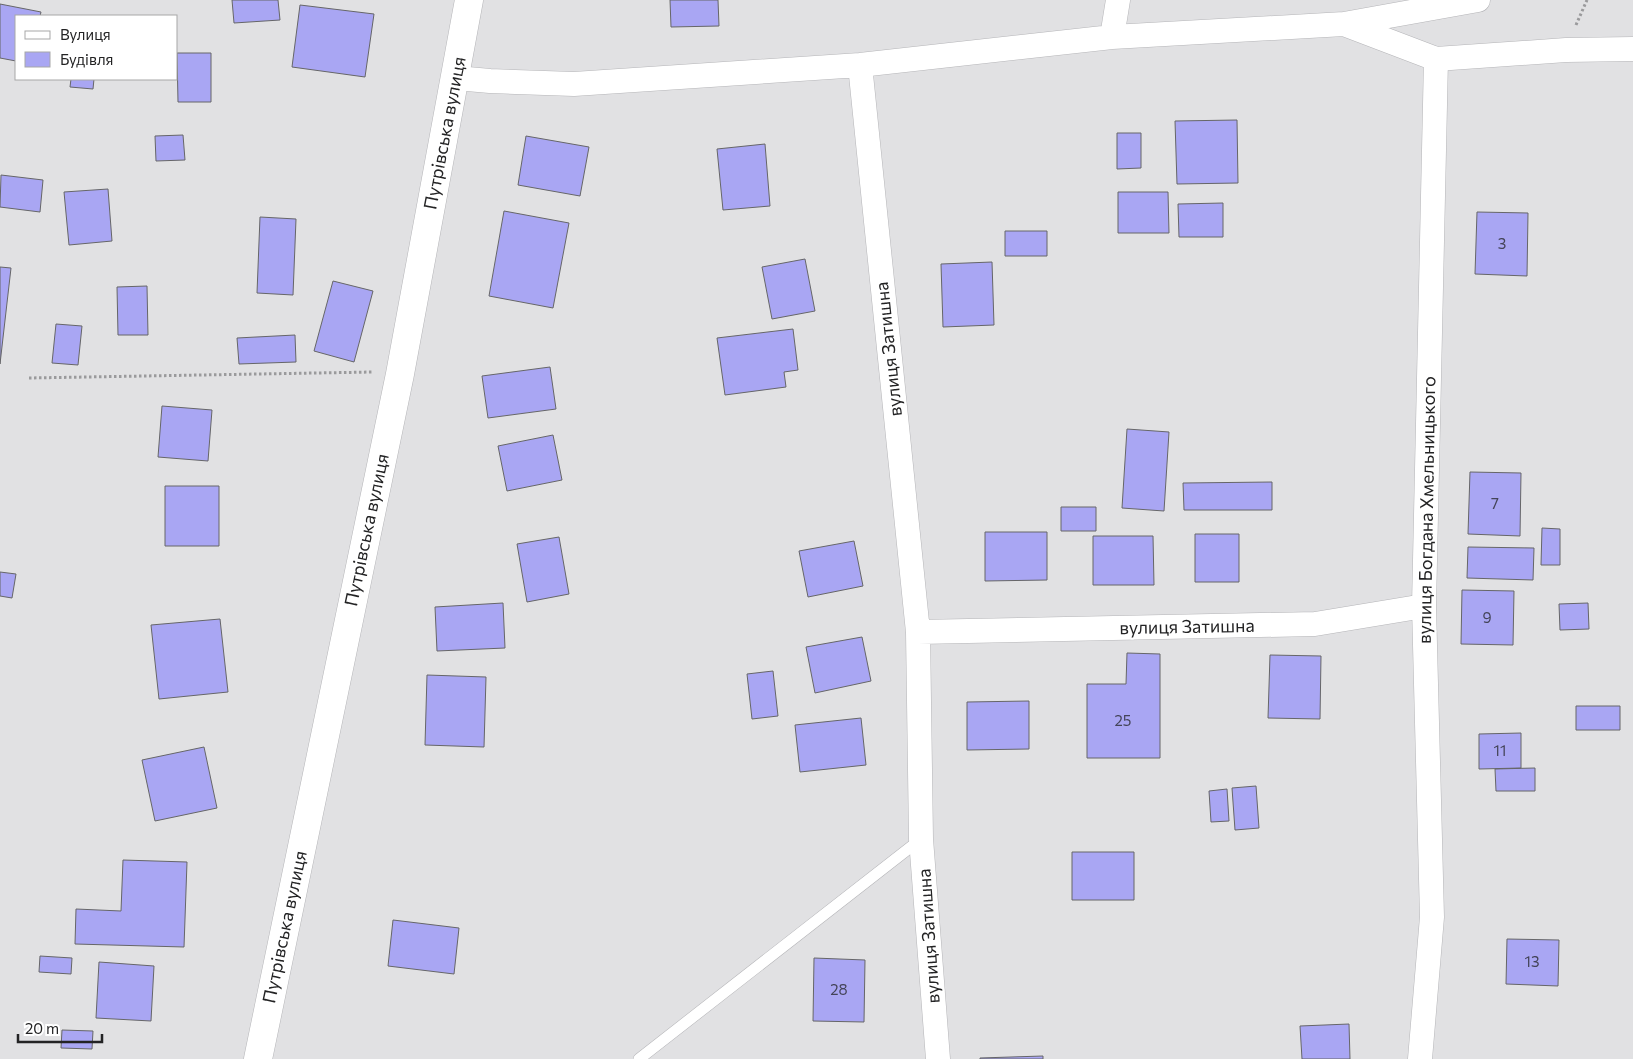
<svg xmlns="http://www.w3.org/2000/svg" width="1633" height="1059" font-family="Commissioner,sans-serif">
  <rect width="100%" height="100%" fill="#e1e1e3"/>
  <!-- building -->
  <path fill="#a9a6f3" stroke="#666668" d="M232,0H278L280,20L234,23Z
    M670,0H718L719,26L671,27Z
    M0,4L41,12L40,16H16V61L0,58Z
    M300,5L374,14L365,77L292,67Z
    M177,53H211V102H178Z
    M71,79H94L93,89L70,87Z
    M1237,120L1238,183L1177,184L1175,121Z
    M1117,133H1141V168L1117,169Z
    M183,135L185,160L156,161L155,136Z
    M526,136L589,147L580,196L518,185Z
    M765,144L770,206L723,210L717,149Z
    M1,175L43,180L40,212L0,207Z
    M108,189L112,241L69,245L64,192Z
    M1118,192H1168L1169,233H1118Z
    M1223,203V237H1179L1178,204Z
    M504,211L569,223L553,308L489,296Z
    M1477,212L1528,213L1527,276L1475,274Z
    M260,217L296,219L293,295L257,293Z
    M1005,231H1047V256H1005Z
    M805,259L815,311L772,319L762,267Z
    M992,262L994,325L943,327L941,264Z
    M0,267L11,268L0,364Z
    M333,281L373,291L354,362L314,351Z
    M147,286L148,335H118L117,287Z
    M56,324L82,326L78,365L52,363Z
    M793,329L798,370L784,372L786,387L725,395L717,338Z
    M295,335L296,362L239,364L237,338Z
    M550,367L556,409L488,418L482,376Z
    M162,406L212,410L208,461L158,457Z
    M1127,429L1169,432L1164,511L1122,508Z
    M553,435L562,480L507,491L498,446Z
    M1470,472L1521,473L1520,536L1468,534Z
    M1272,482V510H1184L1183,483Z
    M165,486H219V546H165Z
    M1061,507H1096V531H1061Z
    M1542,528L1560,529V565H1541Z
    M985,532H1047V580L985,581Z
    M1195,534H1239V582H1195Z
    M1093,536H1153L1154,585H1093Z
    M559,537L569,594L527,602L517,544Z
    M854,541L863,586L808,597L799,551Z
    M1468,547L1534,548L1533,580L1467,578Z
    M0,572L16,574L12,598L0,596Z
    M1462,590L1514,591L1513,645L1461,644Z
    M503,603L505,648L437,651L435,607Z
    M1588,603L1589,629L1560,630L1559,604Z
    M220,619L228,692L159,699L151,625Z
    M862,637L871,681L815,693L806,647Z
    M1127,653L1160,654V758H1087V684H1126Z
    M1270,655L1321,656L1320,719L1268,718Z
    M773,671L778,716L752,719L747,674Z
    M427,675L486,677L484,747L425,745Z
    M1029,701V749L967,750V702Z
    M1576,706H1620V730H1576Z
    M861,718L866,765L800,772L795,725Z
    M1521,733V768L1479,769V734Z
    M204,747L217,808L155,821L142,760Z
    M1535,768V791H1496L1495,769Z
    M1256,786L1259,828L1235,830L1232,788Z
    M1227,789L1229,821L1211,822L1209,791Z
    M1072,852H1134V900H1072Z
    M123,860L187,862L184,947L75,944L76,909L121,911Z
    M393,920L459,928L454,974L388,966Z
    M1507,939L1559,940L1558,986L1506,984Z
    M40,956L72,958L71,974L39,972Z
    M814,958L865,960L864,1022L813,1021Z
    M99,962L154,966L151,1021L96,1018Z
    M1349,1024L1350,1059H1302L1300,1026Z
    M62,1030L93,1031L92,1049L61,1048Z
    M1043,1056V1059H980V1058Z"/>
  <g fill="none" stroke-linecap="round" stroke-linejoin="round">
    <defs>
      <path id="service" d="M639,1059L921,839"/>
      <path id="minor" d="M1344,24L1436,59L1424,606L1432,917L1420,1059
        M1112,37L1118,0
        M1436,59L1566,50L1633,49
        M860,65L918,632L921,839L938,1059
        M456,78L490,81L574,84L860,65L1112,37L1344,24L1478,0
        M918,632L1315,624L1424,606"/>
      <path id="secondary" d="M258,1059L400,374L469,0"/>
    </defs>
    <!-- service casing -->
    <use href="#service" stroke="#b5b5b8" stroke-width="12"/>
    <!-- minor casing -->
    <use href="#minor" stroke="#b5b5b8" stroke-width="25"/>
    <!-- secondary casing -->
    <use href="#secondary" stroke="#b5b5b8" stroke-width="29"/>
    <!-- path -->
    <path stroke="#9a9a9c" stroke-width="3" stroke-dasharray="2.5 2.5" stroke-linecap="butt" d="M1576,25L1587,0
      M29,378L373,372"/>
    <!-- service -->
    <use href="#service" stroke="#fff" stroke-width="11"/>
    <!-- minor -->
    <use href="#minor" stroke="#fff" stroke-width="24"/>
    <!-- secondary -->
    <use href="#secondary" stroke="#fff" stroke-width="28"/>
  </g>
  <g text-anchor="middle" stroke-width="4" stroke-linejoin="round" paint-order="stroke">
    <!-- number labels -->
    <g font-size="15" fill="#444458">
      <text x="1502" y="249">3</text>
      <text x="1495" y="509">7</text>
      <text x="1487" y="623">9</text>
      <text x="1123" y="726">25</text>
      <text x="1500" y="756">11</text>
      <text x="1532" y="967">13</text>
      <text x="839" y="995">28</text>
    </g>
    <!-- street labels -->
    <g font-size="18" fill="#232324" stroke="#fff">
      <text transform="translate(445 133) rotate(-79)" y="6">Путрівська вулиця</text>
      <text transform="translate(889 349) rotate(-96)" y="6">вулиця Затишна</text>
      <text transform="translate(1427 510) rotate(-89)" y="6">вулиця Богдана Хмельницького</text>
      <text transform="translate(367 530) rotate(-78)" y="6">Путрівська вулиця</text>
      <text transform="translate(1187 627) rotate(-1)" y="6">вулиця Затишна</text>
      <text transform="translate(285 927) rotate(-78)" y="6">Путрівська вулиця</text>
      <text transform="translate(929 936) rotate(-94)" y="6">вулиця Затишна</text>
    </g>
  </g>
  <!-- legend -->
  <rect x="15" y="15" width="162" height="65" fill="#ffffff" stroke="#a7a7a7"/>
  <rect x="25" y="31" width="25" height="8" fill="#ffffff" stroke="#a7a7a7"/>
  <text x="60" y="40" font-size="15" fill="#232324">Вулиця</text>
  <rect x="25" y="52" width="25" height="15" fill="#a9a6f3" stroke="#a7a7a7"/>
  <text x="60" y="65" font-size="15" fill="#232324">Будівля</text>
  <!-- scale -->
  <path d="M18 1034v8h84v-8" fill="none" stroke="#232324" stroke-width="2.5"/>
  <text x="25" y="1034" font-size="15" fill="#232324" stroke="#ffffff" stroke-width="4" paint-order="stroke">20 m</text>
</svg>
